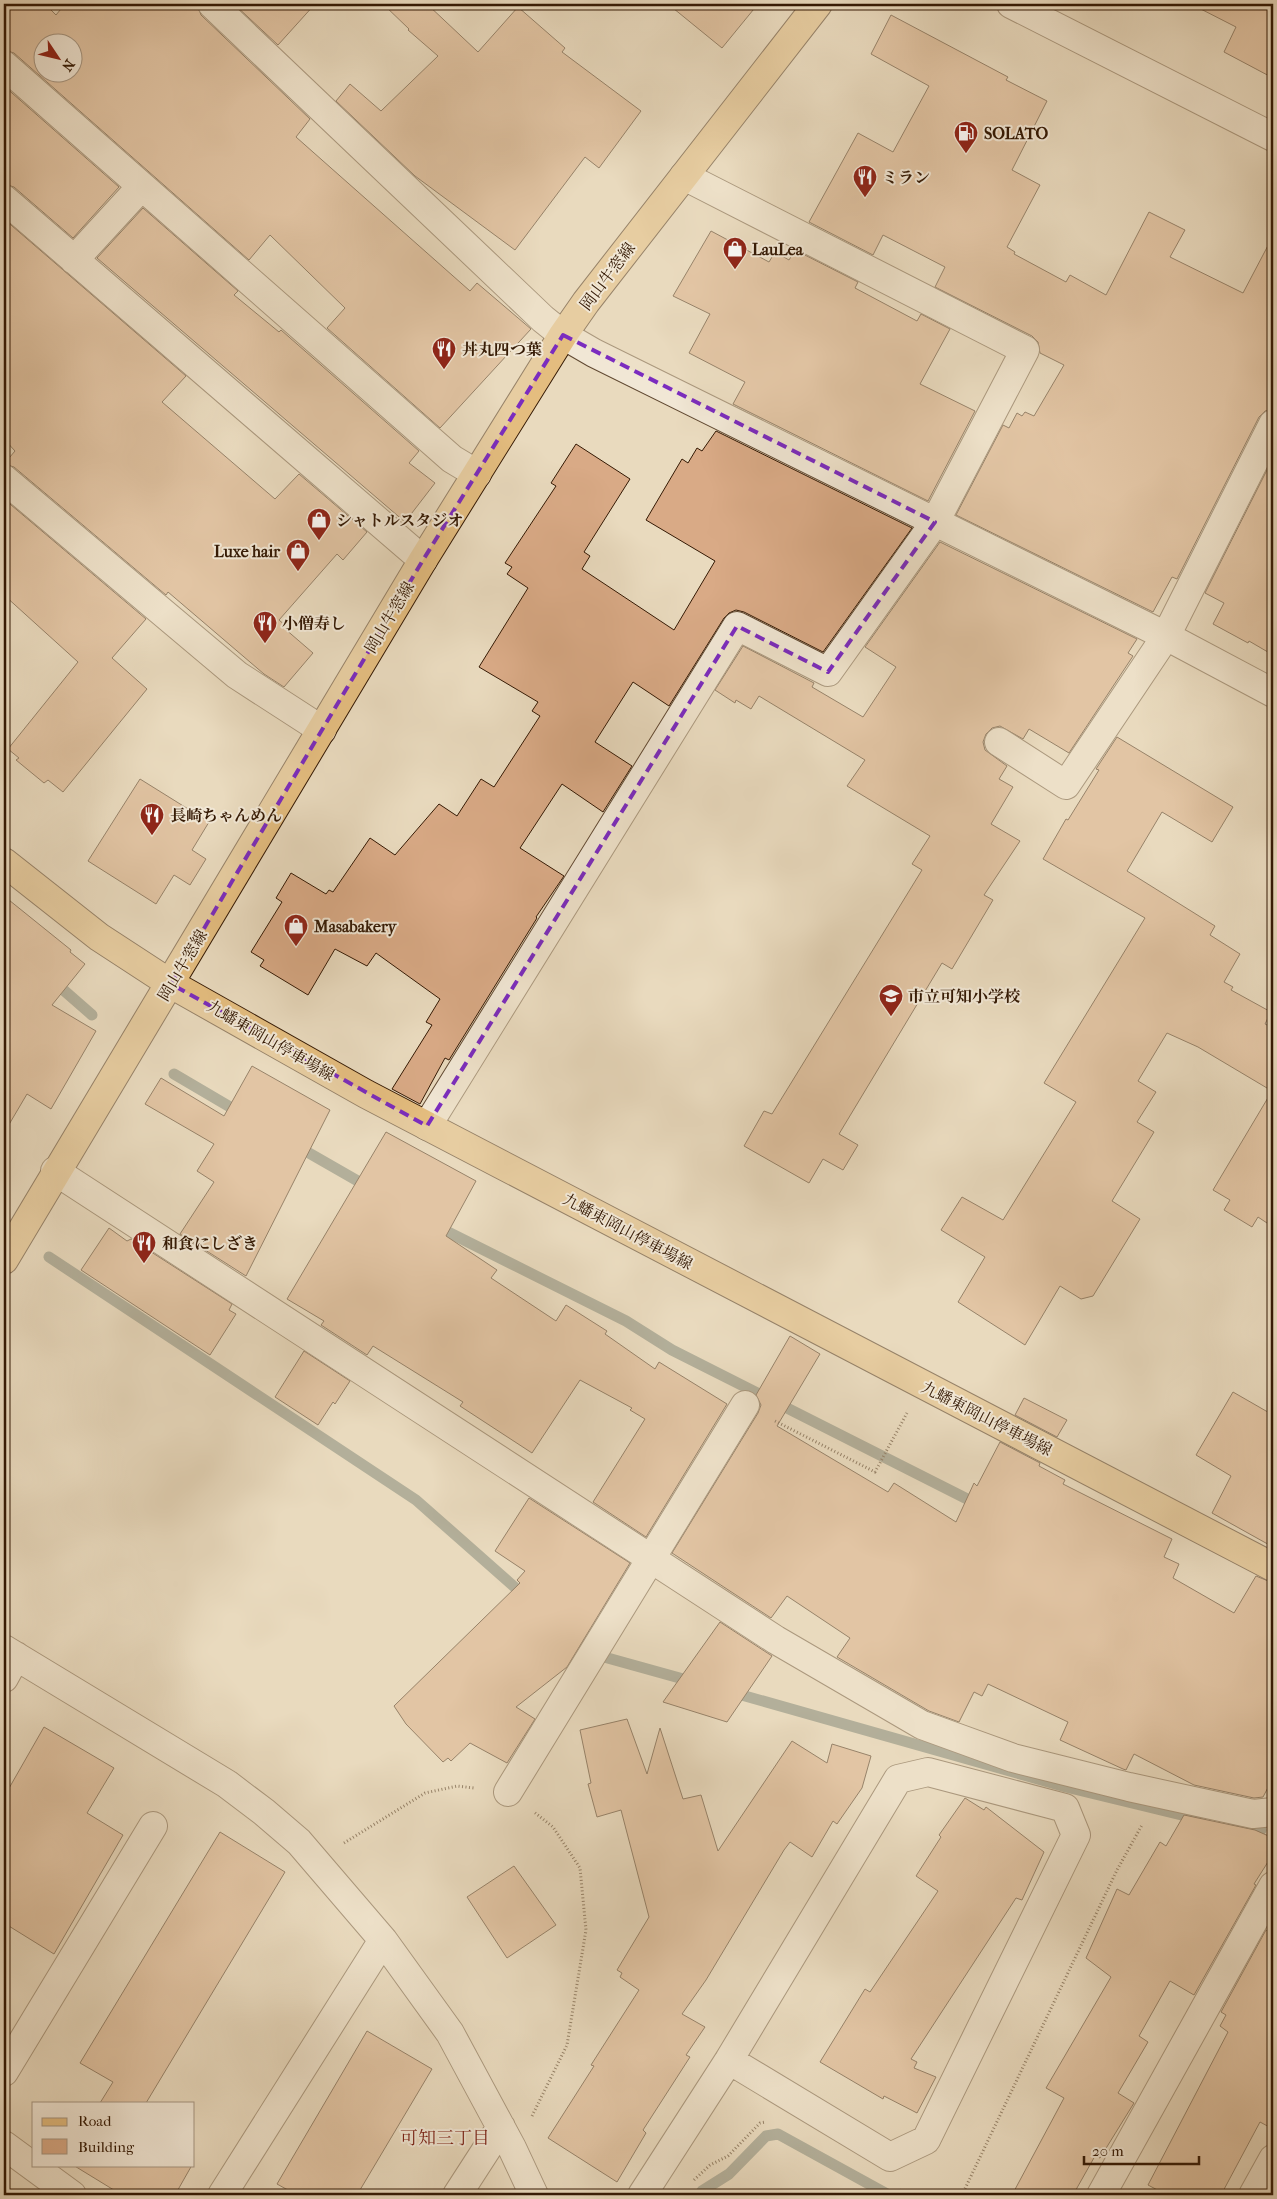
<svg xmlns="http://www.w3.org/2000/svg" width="1277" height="2199" font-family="'IM FELL French Canon','Noto Serif JP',serif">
  <rect width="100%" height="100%" fill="#e9dabe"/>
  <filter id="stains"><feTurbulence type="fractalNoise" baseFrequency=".004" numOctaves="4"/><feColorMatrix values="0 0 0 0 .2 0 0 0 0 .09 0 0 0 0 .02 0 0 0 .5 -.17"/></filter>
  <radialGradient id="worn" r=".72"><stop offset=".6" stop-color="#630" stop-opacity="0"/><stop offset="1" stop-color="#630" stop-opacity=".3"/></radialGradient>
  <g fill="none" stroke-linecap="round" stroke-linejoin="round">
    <!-- stream -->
    <path stroke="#717a6f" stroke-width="11" d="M52,980L92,1015
      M174,1074L242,1114
      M295,1145L370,1188
      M436,1226L626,1321L672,1350L979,1505
      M49,1257L416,1500L527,1598
      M569,1635L604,1657L694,1682
      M731,1692L1066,1787L1198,1819
      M1235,1827L1261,1830
      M699,2195L702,2191L729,2174L766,2136L778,2134L889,2195"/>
  </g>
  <!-- building -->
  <path fill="#d9aa86" stroke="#341904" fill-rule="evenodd" d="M4,4H45L56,15L65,4H197L201,15L310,119L296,137L470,291L477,283L531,329L440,428L327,328L345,308L270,235L249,260L14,53L4,50ZM42,42H72V72H42Z
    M234,4H315L278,45Z
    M383,4H427L478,52L518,7L565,48L562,52L641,111L599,168L585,157L515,250L415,176L336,101L350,84L381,111L438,56L408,30L409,29Z
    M668,4H758L722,48Z
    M1191,4H1273V78L1224,52L1236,27Z
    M891,15L1008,77L1006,80L1047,101L1012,170L1040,185L1007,247L1015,252L1014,254L1066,282L1070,275L1106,295L1149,212L1185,230L1170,257L1243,293L1273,236V409L1265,411L1259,417L1177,579L1172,577L1153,612L956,515L1003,425L1009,428L1017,413L1022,416L1025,412L1034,416L1064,365L1040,353L1038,342L1032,336L935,287L945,267L883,235L873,255L809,222L858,133L893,152L929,86L871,54Z
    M4,86L119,187L73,238L14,187L4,184Z
    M143,208L238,291L234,295L279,332L281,330L419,451L409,463L435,483L405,522L97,258Z
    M4,219L186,376L162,402L275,499L299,474L367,532L343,560L337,554L279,620L286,626L284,628L313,653L284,687L264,674L168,592L166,595L14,467L4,464L15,451L4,439Z
    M711,231L769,262L775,252L789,260L795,250L858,282L855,288L917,321L921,314L950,329L920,384L975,411L928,501L733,404L745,382L689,353L710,314L673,296Z
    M716,431L912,528L823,652L744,612L736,610L729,613L724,618L669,706L633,682L595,742L632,766L603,812L562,784L520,848L564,876L536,917L537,918L449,1060L445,1058L420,1104L392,1089L432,1025L426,1022L440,999L376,953L367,966L335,949L308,995L260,966L264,960L251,952L282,902L276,898L291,873L326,894L329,890L333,892L370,838L395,855L439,804L457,816L481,779L494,787L540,716L532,711L538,702L479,667L528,588L507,574L512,567L505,563L556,486L551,483L576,444L630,479L584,552L590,556L582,569L674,630L715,561L646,520L682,459L688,463L697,448L702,451Z
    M1273,458V655L1249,641L1248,643L1213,624L1224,603L1205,593Z
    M4,499L146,619L112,658L147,689L63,792L48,780L44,783L16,760L19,758L8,749L78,662L4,595Z
    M940,542L1137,639L1128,653L1133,656L1069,753L1029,729L1023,739L1000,726L992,728L986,734L983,742L985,750L1007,766L999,779L1013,787L991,824L1020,841L984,895L993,900L952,969L942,963L839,1134L858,1145L843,1170L823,1159L809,1183L744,1146L764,1111L772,1114L922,870L912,864L930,836L847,786L865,760L759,696L751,709L736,700L735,703L715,690L743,646L814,683L812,687L863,717L896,667L865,647Z
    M1117,737L1233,807L1212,842L1162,812L1127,871L1215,926L1210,935L1240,954L1224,982L1233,987L1231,990L1271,1012L1265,1024L1273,1028V1227L1258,1217L1252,1227L1224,1210L1230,1200L1213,1190L1272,1091L1198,1047L1167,1033L1138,1081L1156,1092L1137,1122L1154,1132L1112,1201L1140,1219L1093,1296L1081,1299L1060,1286L1025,1345L958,1302L985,1257L941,1230L962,1197L1003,1220L1076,1102L1044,1083L1145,918L1043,859L1066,819L1068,820L1099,770L1096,769Z
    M140,779L209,822L192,850L206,859L190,885L174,875L156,904L88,861Z
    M4,896L71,950L70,952L85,964L52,1005L96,1031L51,1109L27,1094L4,1133Z
    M252,1066L330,1110L246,1276L180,1234L214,1182L197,1171L214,1144L145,1104L161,1078L224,1116Z
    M386,1132L476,1181L446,1236L497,1270L491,1278L556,1321L566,1305L607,1331L605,1334L655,1369L659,1362L727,1404L646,1537L593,1502L645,1419L630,1410L632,1408L580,1380L532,1453L460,1406L463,1402L373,1346L367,1355L321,1325L324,1321L287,1299Z
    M109,1228L127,1241L131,1239L232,1304L229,1310L236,1314L210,1355L81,1270Z
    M790,1336L820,1354L777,1426L888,1492L894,1483L956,1522L974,1483L977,1486L1000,1442L1040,1463L1039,1466L1065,1480L1063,1484L1172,1539L1164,1557L1179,1564L1173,1578L1234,1613L1256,1576L1273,1583V1778L1263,1797L1254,1798L1194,1785L1134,1754L1126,1770L1123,1769L1060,1740L1068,1722L988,1684L982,1696L974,1692L959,1722L929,1711L837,1657L850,1638L787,1596L771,1618L672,1553L758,1413L761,1405L756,1395Z
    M304,1351L350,1381L335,1404L333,1402L318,1425L275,1397Z
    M1233,1392L1273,1415V1550V1547L1212,1513L1231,1476L1196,1455Z
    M1024,1398L1067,1420L1057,1437L1015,1415Z
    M529,1498L630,1563L567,1667L516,1707L535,1719L507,1763L470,1743L451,1761L448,1758L443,1762L406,1724L394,1706L520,1583L517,1580L525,1571L495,1551Z
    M720,1622L772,1656L727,1722L663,1702Z
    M627,1719L647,1774L660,1728L683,1799L701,1795L718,1851L792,1741L827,1763L832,1744L871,1756L862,1788L837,1824L833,1821L812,1857L790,1842L784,1850L706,1980L682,2014L705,2027L686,2055L690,2057L643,2130L646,2133L617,2182L548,2138L594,2066L591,2065L639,1990L620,1977L622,1973L617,1970L649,1917L621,1810L597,1817L588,1784L591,1783L580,1730Z
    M44,1727L114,1768L87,1813L123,1835L54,1954L4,1923V1797Z
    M965,1798L984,1810L986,1807L1044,1852L1022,1900L1016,1898L911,2059L917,2062L914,2068L936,2077L917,2113L884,2096L883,2099L820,2062L865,1989L870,1992L938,1891L916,1876L941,1837L939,1835Z
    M1184,1815L1255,1830L1273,1838V1854L1254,1884L1256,1885L1194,1995L1170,1981L1139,2036L1148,2042L1118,2093L1134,2103L1100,2158L1095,2156L1073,2195H1012L1064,2098L1046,2088L1111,1977L1086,1958L1117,1889L1129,1895L1160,1842L1166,1846Z
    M220,1832L285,1872L146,2103H100L113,2082L80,2063Z
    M514,1866L556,1925L507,1958L467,1897Z
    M1266,1930L1273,1935V2129L1260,2122L1221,2195H1167L1148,2185L1228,2032L1220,2026L1226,2015L1221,2012Z
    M367,2031L432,2069L357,2195H297L277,2184Z
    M73,2165H192L175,2195H122Z"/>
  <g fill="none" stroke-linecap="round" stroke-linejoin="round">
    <defs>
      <path id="minor" d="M212,4L543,319L563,335L594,353L1166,636L1273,693
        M1011,4L1273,137
        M4,65L452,459L477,474
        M4,199L423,560
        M74,260L141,187
        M4,479L237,675L322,730
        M999,742L1066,785L1166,636L1273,424
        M427,1126L737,626L828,672L935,522L1025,350L684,176
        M55,1171L776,1640L922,1725L1013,1758L1129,1787L1253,1814L1273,1812
        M4,1649L227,1784L264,1812L299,1842L383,1940L450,2033L512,2148L534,2195
        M4,1678L16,1656
        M508,1792L745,1405
        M4,2072L153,1826
        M4,2145L72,2195
        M222,2195L383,1940
        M457,2195L501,2127
        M642,2195L729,2060L898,1779L928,1772L1065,1808L1076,1835L926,2140L890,2157L729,2060
        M1101,2195L1273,1886
        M1253,2195L1273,2159"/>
      <path id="major" d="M4,862L99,937L171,984L366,1094L1273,1567
        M4,1260L423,560L563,335L586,302L818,4"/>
    </defs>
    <!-- minor casing -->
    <use href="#minor" stroke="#614932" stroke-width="30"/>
    <!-- major casing -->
    <use href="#major" stroke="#341904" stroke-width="30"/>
    <!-- path -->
    <path stroke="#341904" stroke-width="3" stroke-dasharray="1 2.5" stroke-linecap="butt" d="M775,1421L875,1472L907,1413
      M344,1843L425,1793L457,1786L474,1788
      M532,2116L567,2045L586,1930L580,1868L553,1827L534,1812
      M694,2180L710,2165L728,2156L760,2123L766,2122
      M900,2190L908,2195
      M962,2195L1117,1870L1142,1825"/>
    <!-- minor -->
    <use href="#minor" stroke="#f1e7d5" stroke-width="28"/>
    <!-- major -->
    <use href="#major" stroke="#e4bd7f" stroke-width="28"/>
  </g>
  <!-- marked area -->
  <path d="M0 0H1277V2199H0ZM563,335L935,522L828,672L737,626L427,1126L171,984L423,560Z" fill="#e9dabe" fill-opacity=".55" fill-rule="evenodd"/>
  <path fill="none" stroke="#7b2cbf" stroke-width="4" stroke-dasharray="10 6" stroke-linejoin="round" d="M563,335L935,522L828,672L737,626L427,1126L171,984L423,560Z"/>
  <!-- icons -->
  <defs>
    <symbol id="fuel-pin" viewBox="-11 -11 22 30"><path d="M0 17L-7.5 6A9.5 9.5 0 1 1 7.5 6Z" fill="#8f2418" stroke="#f1e7d5"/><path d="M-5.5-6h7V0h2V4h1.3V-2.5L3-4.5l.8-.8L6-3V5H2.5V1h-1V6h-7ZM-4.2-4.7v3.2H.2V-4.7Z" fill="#fff"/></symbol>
    <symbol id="restaurant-pin" viewBox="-11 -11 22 30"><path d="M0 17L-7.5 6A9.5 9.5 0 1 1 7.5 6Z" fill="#8f2418" stroke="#f1e7d5"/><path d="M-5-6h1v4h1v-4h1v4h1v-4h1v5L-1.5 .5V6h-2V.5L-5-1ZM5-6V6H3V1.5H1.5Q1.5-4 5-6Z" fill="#fff"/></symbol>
    <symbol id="shop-pin" viewBox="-11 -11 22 30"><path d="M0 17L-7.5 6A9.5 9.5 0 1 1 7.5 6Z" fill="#8f2418" stroke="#f1e7d5"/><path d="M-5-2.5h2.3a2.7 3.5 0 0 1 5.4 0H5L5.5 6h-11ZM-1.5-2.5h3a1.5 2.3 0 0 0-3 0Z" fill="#fff"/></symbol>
    <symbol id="school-pin" viewBox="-11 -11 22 30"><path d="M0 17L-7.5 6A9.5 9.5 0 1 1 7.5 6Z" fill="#8f2418" stroke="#f1e7d5"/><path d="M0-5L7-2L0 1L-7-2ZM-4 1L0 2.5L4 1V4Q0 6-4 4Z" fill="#fff"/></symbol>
  </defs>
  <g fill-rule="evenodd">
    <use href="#fuel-pin" x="952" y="119" width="28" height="38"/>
    <use href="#restaurant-pin" x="851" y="163" width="28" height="38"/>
    <use href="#shop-pin" x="721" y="235" width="28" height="38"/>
    <use href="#restaurant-pin" x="430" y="335" width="28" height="38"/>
    <use href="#shop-pin" x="305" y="506" width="28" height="38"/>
    <use href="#shop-pin" x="284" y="537" width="28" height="38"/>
    <use href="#restaurant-pin" x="251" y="609" width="28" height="38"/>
    <use href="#restaurant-pin" x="138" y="801" width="28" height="38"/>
    <use href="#shop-pin" x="282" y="912" width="28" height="38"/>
    <use href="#school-pin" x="877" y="982" width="28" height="38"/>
    <use href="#restaurant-pin" x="130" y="1229" width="28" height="38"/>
  </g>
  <g text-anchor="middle" stroke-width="4" stroke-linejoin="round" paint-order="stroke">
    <!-- poi labels -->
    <g font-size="16" font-weight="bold" fill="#341904" stroke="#f1e7d5" text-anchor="start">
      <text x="984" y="139">SOLATO</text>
      <text x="882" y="183">ミラン</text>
      <text x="752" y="255">LauLea</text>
      <text x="462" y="355">丼丸四つ葉</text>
      <text x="336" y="526">シャトルスタジオ</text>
      <text x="280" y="557" text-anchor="end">Luxe hair</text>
      <text x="282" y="629">小僧寿し</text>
      <text x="170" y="821">長崎ちゃんめん</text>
      <text x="314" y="932">Masabakery</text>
      <text x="908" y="1002">市立可知小学校</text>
      <text x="162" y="1249">和食にしざき</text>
    </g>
    <!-- street labels -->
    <g font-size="16" fill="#341904" stroke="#f1e7d5">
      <text transform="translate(607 276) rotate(-53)" y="6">岡山牛窓線</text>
      <text transform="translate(389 617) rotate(-59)" y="6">岡山牛窓線</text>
      <text transform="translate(182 965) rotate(-59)" y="6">岡山牛窓線</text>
      <text transform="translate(271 1040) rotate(30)" y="6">九蟠東岡山停車場線</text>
      <text transform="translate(628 1231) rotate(28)" y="6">九蟠東岡山停車場線</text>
      <text transform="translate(987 1418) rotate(27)" y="6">九蟠東岡山停車場線</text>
    </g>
    <!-- neighbourhood labels -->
    <g font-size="18" fill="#7a1f14" stroke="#f1e7d5">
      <text x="445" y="2144">可知三丁目</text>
    </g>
  </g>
  <!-- margin -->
  <rect width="1277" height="2199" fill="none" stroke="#e9dabe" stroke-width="20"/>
  <rect x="5" y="5" width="1267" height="2189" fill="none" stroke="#341904" stroke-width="2.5"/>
  <rect x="10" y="10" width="1257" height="2179" fill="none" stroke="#341904"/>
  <!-- legend -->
  <rect x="32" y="2102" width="162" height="65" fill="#f1e7d5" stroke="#a59581"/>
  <rect x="42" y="2118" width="25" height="8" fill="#e4bd7f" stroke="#a59581"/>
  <text x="78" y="2126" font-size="15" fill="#341904">Road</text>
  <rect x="42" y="2139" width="25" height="15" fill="#d9aa86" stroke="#a59581"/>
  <text x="78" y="2152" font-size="15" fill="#341904">Building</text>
  <!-- north arrow -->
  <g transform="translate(58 58) rotate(125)"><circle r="24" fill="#f1e7d5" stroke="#a59581"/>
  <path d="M0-4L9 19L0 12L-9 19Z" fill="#8f2418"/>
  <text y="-8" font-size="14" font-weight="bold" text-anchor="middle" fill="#341904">N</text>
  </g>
  <!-- scale -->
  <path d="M1084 2156v8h115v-8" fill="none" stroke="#341904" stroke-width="2.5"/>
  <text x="1092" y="2156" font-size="15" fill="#341904" stroke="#f1e7d5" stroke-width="4" paint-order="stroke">20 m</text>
  <rect width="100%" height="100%" filter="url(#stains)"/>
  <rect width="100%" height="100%" fill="url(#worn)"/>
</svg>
